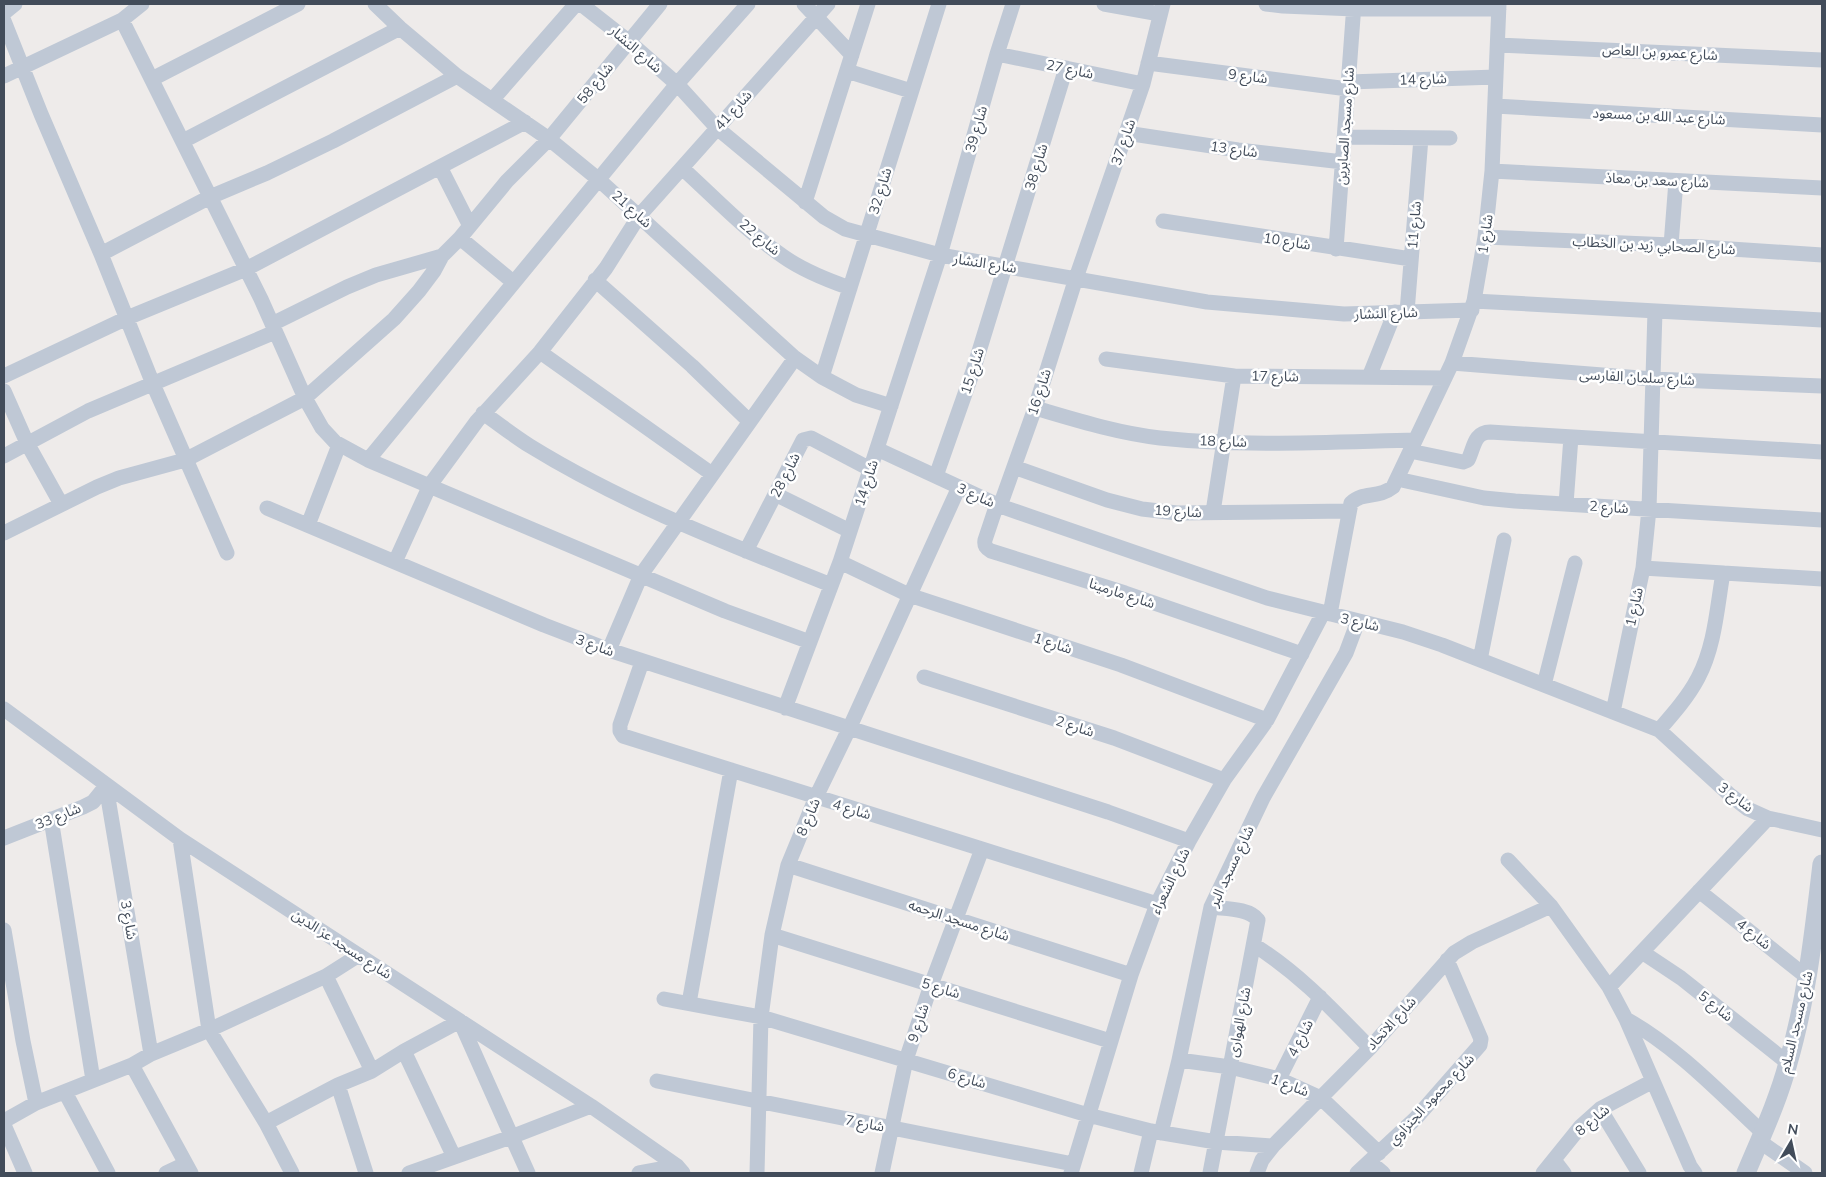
<svg xmlns="http://www.w3.org/2000/svg" width="1826" height="1177" font-family="Mulish,'Noto Sans Arabic',sans-serif">
  <rect width="100%" height="100%" fill="#eeebea"/>
  <g fill="none" stroke-linecap="round" stroke-linejoin="round">
    <!-- minor -->
    <path stroke="#bfc8d5" stroke-width="15" d="M375,4L400,28L457,76L549,139L598,179L795,358L822,377L856,395L891,406
      M581,4L628,41L677,84L717,128L824,217L845,229L940,255L1207,302L1344,314L1472,310
      M804,4L852,55
      M1104,4L1160,14
      M1266,4L1283,6L1355,9H1499
      M4,13L15,4
      M122,20L261,299L305,398L322,428L335,442L368,460L725,611L810,642
      M4,21L41,114L101,254L153,384L227,553
      M1498,45L1822,60
      M997,54L1143,84
      M1148,63L1348,89
      M847,71L911,91
      M4,76L122,20L142,4
      M152,79L298,4
      M1349,82L1496,77
      M493,99L576,4
      M1495,106L1822,125
      M1126,133L1238,150L1343,162
      M1344,137L1450,138
      M183,141L400,28
      M440,167L470,226
      M682,168C715,198 747,232 784,257C804,271 827,280 850,288
      M1492,171L1822,188
      M805,202L868,4
      M1163,221L1411,259
      M1485,237L1671,245L1822,255
      M460,238L513,282
      M1671,245L1676,181
      M1336,249L1354,4
      M101,254L210,197L267,173L333,141L457,76
      M595,280L692,366L749,421
      M1474,301L1822,320
      M1407,312L1421,138
      M272,324L347,287L376,275L442,256L460,238L507,181L549,139L660,4
      M540,352L712,474
      M1106,359L1234,376L1445,378
      M1452,363L1653,379L1822,386
      M4,376L127,318L246,269L525,122
      M822,377L939,4
      M1369,377L1395,312
      M4,391L27,443L61,504
      M1035,408C1076,420 1117,433 1160,438C1245,447 1331,442 1415,440
      M483,413C499,424 514,436 530,446C624,504 729,544 831,585
      M877,449L1000,506L1267,598L1403,632L1442,645L1659,730L1730,795L1748,809L1768,818L1822,830
      M1410,451L1463,462L1468,460C1474,448 1474,432 1490,432L1822,452
      M4,456L88,411L275,332
      M368,460L677,84L748,4
      M1014,467L1107,500L1142,509L1177,513L1349,511
      M936,476L973,371L1066,68
      M1397,479L1484,498L1515,501L1822,520
      M775,494L850,531
      M997,504L985,540C984,546 986,548 991,551L1125,593L1302,654
      M1566,504L1571,437
      M1000,506L1035,408L1076,278L1143,84L1163,4
      M267,508L544,625L609,650L1108,812L1189,841
      M1213,512L1234,376
      M308,525L339,445
      M4,533L97,487L119,478L185,460L305,398L394,319L419,291L434,271L442,256
      M746,551L803,440L811,438L870,469
      M395,562L430,485L477,421L540,352L606,268L639,216L828,4
      M840,562L909,595L1121,665L1267,720
      M1643,568L1822,579
      M1330,614L1351,503C1363,491 1378,499 1393,487L1452,363L1474,301L1485,237L1492,171L1499,4
      M609,650L641,575L795,358
      M1480,660L1504,540
      M642,662L620,725V731L623,736L1157,904
      M924,677L1114,738L1224,780
      M1544,685L1575,563
      M785,708L840,562L940,255L997,54L1013,4
      M4,709L180,839L591,1106L677,1166L683,1173
      M1613,712L1643,568L1649,509L1655,311
      M1659,730C1673,714 1688,697 1698,678C1715,646 1717,607 1723,573
      M106,786L151,1054
      M51,819L93,1080
      M4,838L83,807L93,802L106,786
      M180,839L209,1030L266,1123L292,1173
      M1508,860L1551,906L1609,987L1626,1019L1690,1166L1695,1173
      M788,865L1131,975
      M1699,891L1808,978
      M4,930L23,1041L36,1103
      M772,935L1110,1041
      M1254,945C1300,974 1332,1009 1370,1048
      M1642,952L1681,978L1788,1063
      M326,976L372,1071
      M1609,987L1768,818
      M664,999L761,1017L1088,1115L1151,1131L1216,1142L1273,1146
      M689,1003L731,770
      M1626,1019C1678,1048 1720,1093 1763,1133
      M404,1051L454,1157
      M1179,1060L1230,1067L1279,1079L1321,1098L1379,1153
      M132,1065L191,1173
      M1279,1079L1320,997
      M657,1081L1073,1164
      M338,1085L366,1173
      M65,1092L108,1173
      M1600,1109L1639,1173
      M4,1121L36,1103L132,1065L151,1054L209,1030L326,976L359,955
      M266,1123L338,1085L372,1071L404,1051L460,1021L528,1173
      M4,1125L25,1173
      M1161,1133L1179,1060L1211,907L1263,798L1346,653L1358,621
      M1759,1141L1805,1173
      M1554,1160L1564,1173
      M1370,1162L1383,1173
      M166,1173L185,1164
      M409,1173L511,1137L591,1106
      M639,1173L677,1166
      M757,1173L761,1017L772,935L788,865L816,797L849,729L959,487
      M882,1173L906,1060L931,985L982,849
      M1071,1173L1131,975L1157,904L1189,841L1224,780L1267,720L1323,613
      M1141,1173L1151,1131
      M1210,1173L1258,920C1249,908 1225,909 1211,907
      M1257,1173L1262,1160L1273,1146L1370,1048L1454,953L1472,942L1551,906
      M1357,1173L1416,1118L1480,1045L1481,1039L1447,960
      M1543,1173L1581,1126L1600,1109L1653,1081"/>
    <!-- tertiary -->
    <path stroke="#bfc8d5" stroke-width="19" d="M1746,1173C1761,1137 1778,1101 1788,1063C1807,998 1814,931 1822,864"/>
  </g>
  <g text-anchor="middle" stroke-width="5" stroke-linejoin="round" paint-order="stroke">
    <!-- street labels -->
    <g font-size="14" fill="#424c5a" stroke="#fff">
      <text transform="translate(636 49) rotate(41)" y="5">شارع النشار</text>
      <text transform="translate(1660 52) rotate(3)" y="5">شارع عمرو بن العاص</text>
      <text transform="translate(1070 69) rotate(12)" y="5">شارع 27</text>
      <text transform="translate(1248 76) rotate(7)" y="5">شارع 9</text>
      <text transform="translate(1423 79) rotate(-2)" y="5">شارع 14</text>
      <text transform="translate(595 83) rotate(-51)" y="5">شارع 58</text>
      <text transform="translate(733 110) rotate(-48)" y="5">شارع 41</text>
      <text transform="translate(1659 116) rotate(3)" y="5">شارع عبد الله بن مسعود</text>
      <text transform="translate(1345 126) rotate(-86)" y="5">شارع مسجد الصابرين</text>
      <text transform="translate(976 129) rotate(-74)" y="5">شارع 39</text>
      <text transform="translate(1123 142) rotate(-71)" y="5">شارع 37</text>
      <text transform="translate(1234 149) rotate(8)" y="5">شارع 13</text>
      <text transform="translate(1036 167) rotate(-73)" y="5">شارع 38</text>
      <text transform="translate(1657 180) rotate(3)" y="5">شارع سعد بن معاذ</text>
      <text transform="translate(880 191) rotate(-73)" y="5">شارع 32</text>
      <text transform="translate(632 209) rotate(42)" y="5">شارع 21</text>
      <text transform="translate(1414 225) rotate(-85)" y="5">شارع 11</text>
      <text transform="translate(1485 234) rotate(-82)" y="5">شارع 1</text>
      <text transform="translate(760 237) rotate(40)" y="5">شارع 22</text>
      <text transform="translate(1287 241) rotate(9)" y="5">شارع 10</text>
      <text transform="translate(1654 245) rotate(3)" y="5">شارع الصحابي زيد بن الخطاب</text>
      <text transform="translate(985 263) rotate(9)" y="5">شارع النشار</text>
      <text transform="translate(1386 313) rotate(-2)" y="5">شارع النشار</text>
      <text transform="translate(972 371) rotate(-72)" y="5">شارع 15</text>
      <text transform="translate(1275 376) rotate(1)" y="5">شارع 17</text>
      <text transform="translate(1637 377) rotate(3)" y="5">شارع سلمان الفارسى</text>
      <text transform="translate(1039 392) rotate(-72)" y="5">شارع 16</text>
      <text transform="translate(1223 441) rotate(2)" y="5">شارع 18</text>
      <text transform="translate(785 475) rotate(-63)" y="5">شارع 28</text>
      <text transform="translate(866 483) rotate(-72)" y="5">شارع 14</text>
      <text transform="translate(976 495) rotate(24)" y="5">شارع 3</text>
      <text transform="translate(1609 507) rotate(4)" y="5">شارع 2</text>
      <text transform="translate(1178 511) rotate(3)" y="5">شارع 19</text>
      <text transform="translate(1122 593) rotate(18)" y="5">شارع مارمينا</text>
      <text transform="translate(1634 607) rotate(-78)" y="5">شارع 1</text>
      <text transform="translate(1360 622) rotate(13)" y="5">شارع 3</text>
      <text transform="translate(1053 643) rotate(18)" y="5">شارع 1</text>
      <text transform="translate(595 645) rotate(20)" y="5">شارع 3</text>
      <text transform="translate(1075 726) rotate(18)" y="5">شارع 2</text>
      <text transform="translate(1736 797) rotate(37)" y="5">شارع 3</text>
      <text transform="translate(852 809) rotate(17)" y="5">شارع 4</text>
      <text transform="translate(58 816) rotate(-22)" y="5">شارع 33</text>
      <text transform="translate(808 817) rotate(-67)" y="5">شارع 8</text>
      <text transform="translate(1231 866) rotate(-65)" y="5">شارع مسجد البر</text>
      <text transform="translate(1170 881) rotate(-64)" y="5">شارع الشعراء</text>
      <text transform="translate(129 920) rotate(80)" y="5">شارع 3</text>
      <text transform="translate(959 920) rotate(18)" y="5">شارع مسجد الرحمه</text>
      <text transform="translate(1754 934) rotate(39)" y="5">شارع 4</text>
      <text transform="translate(342 944) rotate(33)" y="5">شارع مسجد عز الدين</text>
      <text transform="translate(941 988) rotate(17)" y="5">شارع 5</text>
      <text transform="translate(1716 1006) rotate(39)" y="5">شارع 5</text>
      <text transform="translate(1239 1022) rotate(-79)" y="5">شارع الهوارى</text>
      <text transform="translate(1796 1022) rotate(-77)" y="5">شارع مسجد السلام</text>
      <text transform="translate(918 1023) rotate(-72)" y="5">شارع 9</text>
      <text transform="translate(1391 1023) rotate(-48)" y="5">شارع الاتحاد</text>
      <text transform="translate(1300 1038) rotate(-63)" y="5">شارع 4</text>
      <text transform="translate(967 1078) rotate(17)" y="5">شارع 6</text>
      <text transform="translate(1290 1085) rotate(21)" y="5">شارع 1</text>
      <text transform="translate(1431 1099) rotate(-47)" y="5">شارع محمود الجنزاوي</text>
      <text transform="translate(1592 1120) rotate(-40)" y="5">شارع 8</text>
      <text transform="translate(865 1123) rotate(11)" y="5">شارع 7</text>
    </g>
  </g>
  <!-- border -->
  <rect width="1826" height="1177" fill="none" stroke="#424c5a" stroke-width="10"/>
  <!-- north arrow -->
  <g transform="translate(1791 1142) rotate(9)" stroke="#ffffff" stroke-width="4" paint-order="stroke">
  <path d="M0-4L9 19L0 12L-9 19Z" fill="#424c5a"/>
  <text y="-8" font-size="14" font-weight="bold" text-anchor="middle" fill="#424c5a">N</text>
  </g>
</svg>
